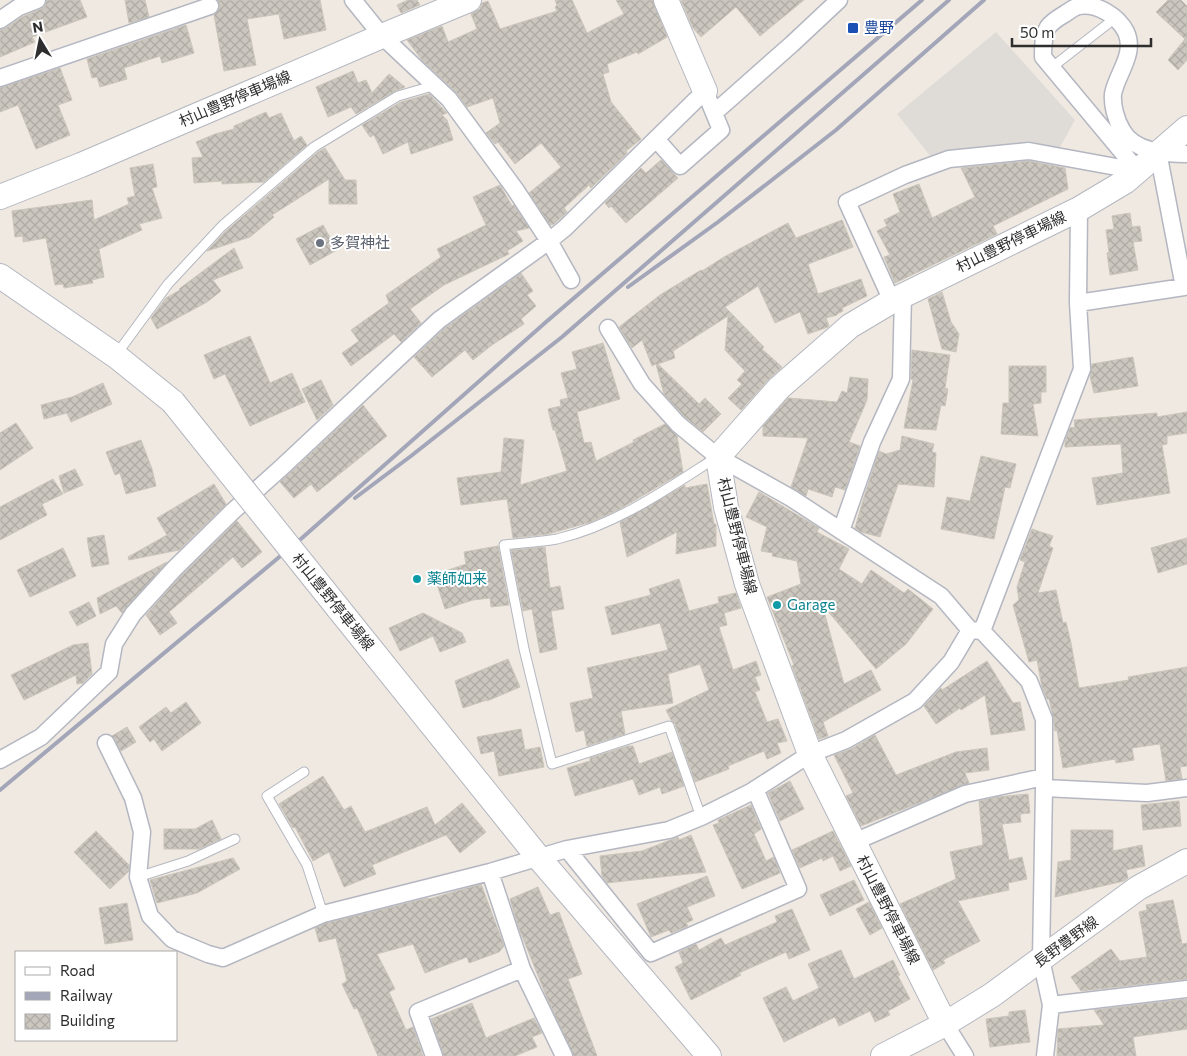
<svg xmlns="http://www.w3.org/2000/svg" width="1187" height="1056" font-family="Commissioner,'Noto Sans JP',sans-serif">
  <defs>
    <pattern id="building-cross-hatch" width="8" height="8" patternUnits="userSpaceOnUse" patternTransform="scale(1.25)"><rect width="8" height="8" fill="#cbc7bf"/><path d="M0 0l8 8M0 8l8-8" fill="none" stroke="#afaba4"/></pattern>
  </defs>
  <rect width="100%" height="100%" fill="#efe9e1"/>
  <!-- plaza -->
  <path fill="#dfdcd8" d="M996,32L1075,120L1059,149L1029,141L931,157L897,114Z"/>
  <!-- building -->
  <path fill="url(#building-cross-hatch)" stroke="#cbc5ba" d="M47,0H80L87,17L32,37L35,42L0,57V30L6,28L24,16L41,9L45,6Z
    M125,0H145L149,17L129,23Z
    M218,0H320L326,30L284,39L279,14L247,19L256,65L224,71L214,15L220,8Z
    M408,0H417L420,5L401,13L397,5Z
    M555,0H572L587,33L624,14L616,0H653L667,37L638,54L637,52L607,64L609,72L603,74L611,102L641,139L626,151L627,153L591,188L589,185L564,208L567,212L554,224L550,225L529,193L561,167L541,143L515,164L498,142L495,144L486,133L500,123L493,98L467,107L456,92L422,60L407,40L442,26L448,42L477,29L471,14L480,9L482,3L488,1L500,29L557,11L555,7L557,5Z
    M681,0H804L760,36L736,7L701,37L693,28Z
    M1168,0H1181L1187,6V60L1178,70L1168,60L1185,39L1156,12Z
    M186,25L194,53L162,63L160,56L124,68L127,79L100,87L97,77L92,78L87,59Z
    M60,68L72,100L58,105L70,135L36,149L18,105L0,112V88Z
    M353,71L358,83L366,80L372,93L389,74L405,87L395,91L356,114L351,107L328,117L316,87Z
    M429,94L447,113L442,115L447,120L453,140L411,154L408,142L383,154L374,135L370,137L362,125L401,102Z
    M266,112L269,118L281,113L294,141L301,136L307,145L264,182L222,184V181L194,183L192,158L203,157L196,142L215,134L234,129V126Z
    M325,148L345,180H356L357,204H329V179L272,215L274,217L250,237L207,251L226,231L318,152Z
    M661,160L678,178L626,223L611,206L609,208L605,203L641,168L646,173Z
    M1029,161L1065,168L1068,189L993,226L997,234L895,283L884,257L890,255L877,231L887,226L884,220L900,212L893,194L919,184L932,218L975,197L961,168Z
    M153,164L157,187L152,188L162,218L139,224L142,230L99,249L104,277L92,280L93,283L64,288L63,284L55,285L46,238L23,242V236L15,237L12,211L92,200L94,220L129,204L127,198L135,196L130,168Z
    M500,185L512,206L514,205L529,228L516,231L523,241L507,251L509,254L444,285L410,309L421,323L401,342L394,334L351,366L342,353L359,341L351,330L389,303L386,295L441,257L437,249L486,225L473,197Z
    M1130,213L1132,227L1140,226L1142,241L1133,242L1138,270L1110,275L1107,253L1109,252L1106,230L1114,229L1112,216Z
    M842,220L853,247L808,264L818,294L861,279L867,296L842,308L843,311L837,314V315L826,318L829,326L828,327L808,334L800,312L775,323L758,286L725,307L764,347L762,349L782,367L769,379L741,410L728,398L742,384L737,380L745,371L725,350L728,316L673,351L675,358L658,364L699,404L705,398L721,414L703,432L685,417L664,394L656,364L652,366L642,340L632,348L619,327L660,295L701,270L702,271L724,257L788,223L796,238Z
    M323,225L337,250L310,265L296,239Z
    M234,248L243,268L213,280L221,291L207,302L157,329L151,318L166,298L180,290L179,289Z
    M521,273L533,291L527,295L536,306L521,319L524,324L492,345L473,360L465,350L432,377L414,357L445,328Z
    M942,292L951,322L959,334L956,352L942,349L928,299Z
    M250,336L270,383L292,373L305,402L250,426L225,374L214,379L204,355Z
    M603,343L620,399L577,412L584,443L591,442L596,461L634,442L633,440L665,424L677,436L683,472L618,510L591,522L548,534L513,538L507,499L461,505L457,478L501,472L504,438L524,440L520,485L567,471L555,430H553L548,409L561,406L560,400L568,398L561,373L577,369L572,352Z
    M912,350L950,355L945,388L948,389L945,406L941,405L936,430L904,428L913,380L911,379Z
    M1133,357L1138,386L1094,393L1090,376L1092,364Z
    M1009,366H1046V392H1041V403L1033,404L1038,436L1001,434L1003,403H1009Z
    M850,377L868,379L867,400L849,442L860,446L845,490L835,487L832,497L808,489L806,496L791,487L808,438L763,436V426L788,398L837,402L842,391L847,393Z
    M321,380L333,405L317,420L302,389Z
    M103,383L112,404L71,422L67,413L44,419L41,405L72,397Z
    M363,405L387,436L317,492L311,484L294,498L280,482Z
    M1187,412V433L1167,436V444L1162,445L1170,493L1097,505L1092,478L1123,473L1121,444L1065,447V442L1070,428L1075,427L1074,420L1157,413V417Z
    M16,423L33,448L0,470V433Z
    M902,436L934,444L932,452L936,453L934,487L898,484L880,537L861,532L855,528L864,497L879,451L886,454L900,450Z
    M141,440L152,469L156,486L126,494L120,473L115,475L106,452Z
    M981,456L1016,464L1010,488L1005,487L994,539L941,529L947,497L970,501Z
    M75,469L83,485L64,493L59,476Z
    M53,479L63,494L42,504L47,515L0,540V507Z
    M214,484L226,504L179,550L129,560L128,557L167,535L157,518Z
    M707,484L714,524H716V546L676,554L677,532L627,557L620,522L685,485V488Z
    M759,492L819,528L817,532L849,549L839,569L862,584L871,570L904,593L908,589L933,609L906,644L876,669L822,604L844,684L871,670L881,690L823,722L828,736L819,739L792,666L794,665L767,597L801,584L797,561L772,556L773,553L761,551L767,527L746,517Z
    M237,521L262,552L242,568L233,557L169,612L177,623L160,635L146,615L181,576Z
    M1032,529L1053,536L1049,546L1053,548L1038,593L1056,590L1063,623L1066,622L1071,643L1079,688L1129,680L1128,677L1187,667V766L1180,767L1182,779L1166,781L1160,744L1132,748L1134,760L1116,763L1115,759L1063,768L1057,730L1055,731L1053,716L1049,699H1047L1042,687L1037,660L1029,662L1013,605L1019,600L1017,587L1025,562L1020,560Z
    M104,535L109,564L92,567L87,538Z
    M1187,538V564L1158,573L1151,548Z
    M498,546L509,605L491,607L490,598L473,600L445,609L434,575L466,564L464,552Z
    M545,547L550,588L560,586L564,609L551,611L557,649L540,653L532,609L523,611L511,550Z
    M63,548L76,576L30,597L17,570Z
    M167,562L122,613L116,606L100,614L97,598Z
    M679,579L689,611L719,603L718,597L736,593L741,608L724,613L727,625L719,627L733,670L756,661L761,675L755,677L760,690L755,692L767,722L778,719L787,741L777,743L781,753L767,759L764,751L728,766L729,769L695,782L675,724L671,720L666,710L709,690L700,664L668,674L673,703L621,711L625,734L587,746L584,730L576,732L570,703L593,698L587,668L668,650L660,623L612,635L605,607L651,595L649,589Z
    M89,602L96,616L77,626L69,612Z
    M423,613L462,633L466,642L440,652L433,636L400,651L389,628Z
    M88,643L92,674L83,683L77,684L76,675L24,700L11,675L73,645Z
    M508,659L520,687L487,701V700L463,708L455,681Z
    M987,661L1013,703L1020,702L1025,730L991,735L985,695L961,710L960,708L936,724L924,706L941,688L942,690Z
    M186,702L201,723L162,751L154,739L150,742L139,727L166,707L171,713Z
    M127,727L136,742L121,751L112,736Z
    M521,729L525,750L540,747L544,767L499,776L494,751L481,754L477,737Z
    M875,735L896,775L956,752L987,748L989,770L965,773L969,783L861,826L846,796L853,793L834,755L851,749Z
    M628,746H633L639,764L672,752L684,786L662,794L660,787L639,795L633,779L575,796L567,768L590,761V758Z
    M323,776L344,810L351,806L365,832L427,807L435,825L462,803L486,832L460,853L446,835L372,865L376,874L344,887L329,852L313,861L295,827L293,828L279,804Z
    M790,781L804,809L780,821L768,793Z
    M1028,794L1030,813L1020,814L1021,822L1002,824L1009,860L1022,857L1027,879L1008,883L1009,890L958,901L980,941L943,960L945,963L933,970L900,904L956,879L950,852L983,845L979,801L997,797Z
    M1179,801L1181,826L1143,830L1141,805Z
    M751,805L761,829L754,834L766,861L774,857L780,873L742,889L713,825L719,823L718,820Z
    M212,820L221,839L199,849H164V829H195Z
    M1071,830H1113V851L1142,845L1145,866L1126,870L1128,878L1124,881L1055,897L1058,862L1071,860Z
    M96,831L129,865V871L110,889L74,852Z
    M833,831L851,866L840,871L833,856L823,861L822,858L800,868L792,850Z
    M691,835L706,872L607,883L602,876L600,856L642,851L678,837L679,840Z
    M233,858L240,869L197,893L157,903L150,880Z
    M707,876L715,896L687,907L693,920L686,923L688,926L671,933L669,930L651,937L637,904Z
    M854,880L864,900L830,916L820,895Z
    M481,884L504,946L499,952L469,963L467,957L425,973L413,944L377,954L395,989L389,992L406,1030L413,1027L423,1056H378L357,1008L354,1009L342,984L347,981L336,938L319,942L315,928L326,923L428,898L429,899Z
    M538,887L550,915L559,912L582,974L568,979L597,1056H574L547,998L518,926L510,899Z
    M1173,900L1182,944L1187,943V979L1081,991L1071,977L1111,949L1120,961L1147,957L1139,912L1147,910L1146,905Z
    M869,902L882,928L870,935L856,909Z
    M127,903L133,940L105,944L99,908Z
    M792,909L810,950L789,959L786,952L739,973L741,975L691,1000L675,967L683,963L679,952L696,944L699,950L721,938L725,945L777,922L775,916Z
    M841,950L854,979L893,960L900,975L898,976L910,999L888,1011L890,1015L875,1022L870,1011L839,1026L835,1017L784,1042L763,998L786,987L793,1001L819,988L808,964Z
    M1187,999V1029L1133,1037L1136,1056H1057L1058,1029L1104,1025L1094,1010Z
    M472,1003L486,1038L534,1018L542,1033L532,1037L537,1047L515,1056H444L431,1019Z
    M1025,1010L1030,1042L990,1047L986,1019L1009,1016V1012Z"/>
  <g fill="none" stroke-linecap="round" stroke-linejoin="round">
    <defs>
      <path id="lane" d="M1051,68L1114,19
        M116,355L168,284L222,226L314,147L398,96L436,85
        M304,772L267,796L307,865L323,914
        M701,817L669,726L552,764L524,649L504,545C521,543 540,542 557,539C616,525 667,489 717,457
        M138,877L188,861L235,839"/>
      <path id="street" d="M353,0L382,36L449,99L515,189L549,241L571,280
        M0,20L19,7L37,0
        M0,78L210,6
        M656,139L680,166L721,130L714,113
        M1138,171L1043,57C1043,47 1043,36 1048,27C1051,23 1058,18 1063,15C1068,12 1074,7 1079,6C1097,3 1118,16 1126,32C1136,54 1117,73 1113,94C1112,105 1116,120 1122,130C1134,152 1165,154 1187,154
        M892,301L847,202L905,175L949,159L1029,151L1138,171
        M1078,303L1184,287L1158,152
        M608,328L642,384L678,424L718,457L791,498L941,596L970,630L982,631L1029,681L1044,719V788L1041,959L1051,1005L1045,1056
        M841,531L872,442L901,379L903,295
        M982,631L1082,369L1078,303L1079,209
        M106,743L133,798L142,832L138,877L150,916L172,939L208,954L223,958L323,914L490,872L567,849L669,830L701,817L751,792L810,754L846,740L915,701L951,662L970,630
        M0,760L41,737L109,672L114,644L133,614L174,569L232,512L282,467L439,320L549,241L565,228L705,91L714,113L792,44L839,0
        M1044,788L1147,793L1187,788
        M854,842L965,794L1044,777
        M567,849L651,953L798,889L755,789
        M490,872L522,969L564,1056
        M1051,1005L1187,989
        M945,1024L965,1056
        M434,1056L418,1012L522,969"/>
      <path id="secondary" d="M666,0L705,91
        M0,197L81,165L382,36L469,0
        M0,276L116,356L173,402
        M338,608L538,857L709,1056
        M945,1024L810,754L747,584L726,507L718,457L779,388L850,326L892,301L1079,209L1126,181L1187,128
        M883,1056L945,1024L992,995L1138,888L1187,861"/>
    </defs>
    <!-- lane casing -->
    <use href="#lane" stroke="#b4b7c1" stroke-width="11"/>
    <!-- street casing -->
    <use href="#street" stroke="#b4b7c1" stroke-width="19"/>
    <!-- secondary casing -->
    <use href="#secondary" stroke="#b4b7c1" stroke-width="26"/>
    <!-- lane -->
    <use href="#lane" stroke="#fff" stroke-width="9"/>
    <!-- street -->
    <use href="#street" stroke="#fff" stroke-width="16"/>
    <!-- secondary -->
    <use href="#secondary" stroke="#fff" stroke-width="24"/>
    <!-- rail -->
    <path stroke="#a3a6b8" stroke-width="4" d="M628,287L718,222L836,130L984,0
      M355,498L411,456L562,337L949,0
      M0,790L302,538L546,322L922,0"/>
    <defs>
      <path id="secondary-bridge" d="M173,402L338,608"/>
    </defs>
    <!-- secondary-bridge casing -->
    <use href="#secondary-bridge" stroke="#b4b7c1" stroke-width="26" stroke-linecap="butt"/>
    <!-- secondary-bridge -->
    <use href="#secondary-bridge" stroke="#fff" stroke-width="24"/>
  </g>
  <!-- markers -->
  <rect fill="#1a4fb4" stroke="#fff" stroke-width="2" x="847" y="22" width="12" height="12" rx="2.5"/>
  <circle fill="#6b7280" stroke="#fff" stroke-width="2" cx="320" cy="243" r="5"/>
  <g fill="#0f9aa8" stroke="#fff" stroke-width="2">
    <circle cx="417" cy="579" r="5"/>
    <circle cx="777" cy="605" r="5"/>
  </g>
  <g text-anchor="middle" stroke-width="4" stroke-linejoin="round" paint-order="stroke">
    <!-- transit labels -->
    <g font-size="15" fill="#164399" stroke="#fff" text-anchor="start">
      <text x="864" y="33">豊野</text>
    </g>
    <!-- street labels -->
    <g font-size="15" fill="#2e2e2e" stroke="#fff">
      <text transform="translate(235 99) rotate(-23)" y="5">村山豊野停車場線</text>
      <text transform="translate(1011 242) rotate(-26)" y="5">村山豊野停車場線</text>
      <text transform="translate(737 536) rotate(76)" y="5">村山豊野停車場線</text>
      <text transform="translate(333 602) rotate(51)" y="5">村山豊野停車場線</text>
      <text transform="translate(888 910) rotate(63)" y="5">村山豊野停車場線</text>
      <text transform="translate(1066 942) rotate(-36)" y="5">長野豊野線</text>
    </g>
    <!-- worship labels -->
    <g font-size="15" fill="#5b616d" stroke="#fff" text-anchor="start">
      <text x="330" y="248">多賀神社</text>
    </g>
    <!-- culture labels -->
    <g font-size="15" fill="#0d838f" stroke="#fff" text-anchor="start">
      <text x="427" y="584">薬師如来</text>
      <text x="787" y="610">Garage</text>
    </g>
  </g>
  <!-- legend -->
  <rect x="15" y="951" width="162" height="90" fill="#ffffff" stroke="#ababab"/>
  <rect x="25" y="967" width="25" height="8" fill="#ffffff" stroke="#ababab"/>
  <text x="60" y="976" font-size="15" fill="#2e2e2e">Road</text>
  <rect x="25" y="992" width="25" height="8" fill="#a3a6b8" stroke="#ababab"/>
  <text x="60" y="1001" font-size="15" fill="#2e2e2e">Railway</text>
  <rect x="25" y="1014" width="25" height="15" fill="url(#building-cross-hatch)" stroke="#ababab"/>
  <text x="60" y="1026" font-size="15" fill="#2e2e2e">Building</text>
  <!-- north arrow -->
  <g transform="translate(40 40) rotate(350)" stroke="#ffffff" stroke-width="4" paint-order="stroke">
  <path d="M0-4L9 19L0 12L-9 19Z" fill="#2e2e2e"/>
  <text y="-8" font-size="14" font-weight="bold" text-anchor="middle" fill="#2e2e2e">N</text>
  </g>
  <!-- scale -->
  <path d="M1012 38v8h139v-8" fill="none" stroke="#2e2e2e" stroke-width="2.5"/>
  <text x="1020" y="38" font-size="15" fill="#2e2e2e" stroke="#ffffff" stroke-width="4" paint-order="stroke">50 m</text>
</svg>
